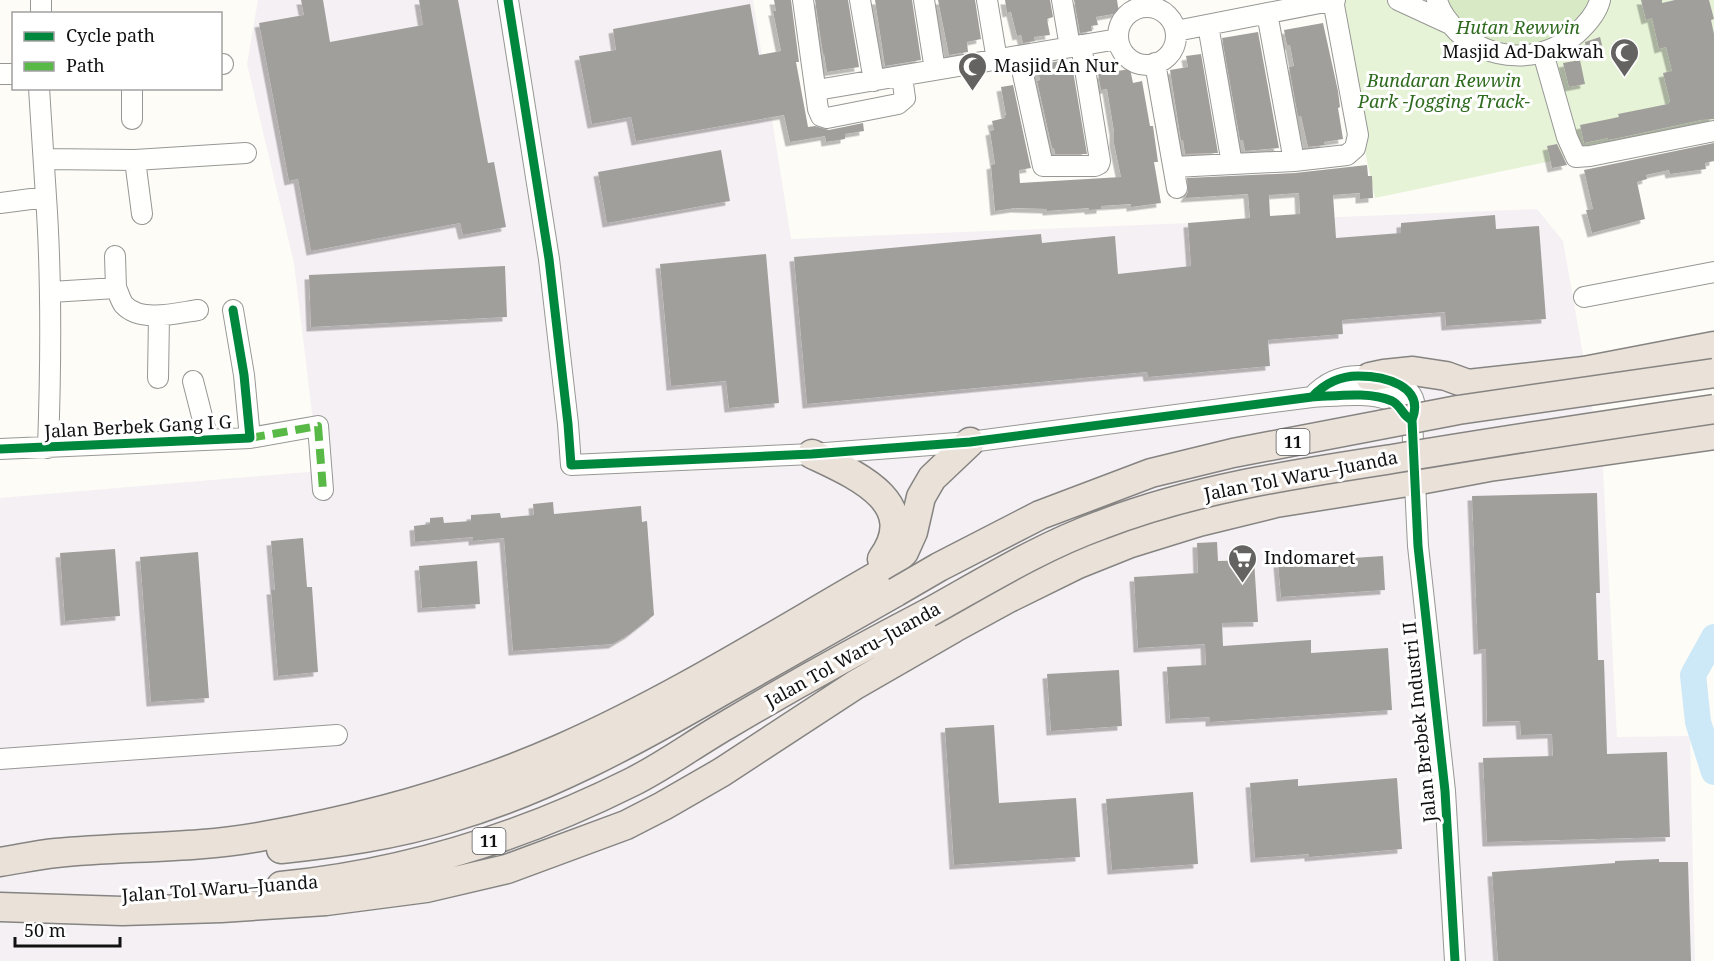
<svg xmlns="http://www.w3.org/2000/svg" width="1714" height="961" font-family="'Noto Serif',serif">
  <defs>
    <filter id="shadow"><feDropShadow dx="-4.5" dy="4.5" stdDeviation="0" flood-color="#0004"/></filter>
  </defs>
  <rect width="100%" height="100%" fill="#fdfcf7"/>
  <!-- industrial -->
  <path fill="#f5f0f3" d="M258,0H753L791,239L1537,209L1563,241L1603,469L1617,737L1690,736L1695,961H0V498L319,471L294,263L247,64Z"/>
  <!-- green -->
  <path fill="#e7f3d7" d="M1333,0H1714V127L1375,198Z"/>
  <!-- forest -->
  <path fill="#d8eac5" d="M1437,0H1600L1565,43L1492,53Z"/>
  <g fill="none" stroke-linecap="round" stroke-linejoin="round">
    <!-- river -->
    <path stroke="#cde8f7" stroke-width="26" d="M1714,637L1693,675L1698,722L1714,772"/>
  </g>
  <!-- building -->
  <path fill="#a19f9c" fill-rule="evenodd" filter="url(#shadow)" d="M301,0H323L330,42L423,25L419,0H458L488,163L494,162L506,227L463,235L460,223L311,251L298,179L289,181L259,23L304,15Z
    M774,0H791L799,62H796L808,127L815,126L829,130L863,123L864,131L845,134V139L826,142L825,136L790,142L784,115L636,141L631,117L592,124L579,56L616,50L613,29L750,4L759,55L781,51L773,11H776Z
    M815,0H848L859,67L827,72L824,54H823Z
    M875,0H912L921,60L885,66Z
    M938,0H975L981,39L967,42L968,52L949,55Z
    M1005,0H1050L1053,17L1047,19L1050,35L1034,37L1035,41L1023,43L1021,35L1017,36L1011,12L1007,13Z
    M1074,0H1117L1119,13L1096,17L1098,25L1091,26L1092,31L1080,33Z
    M1641,0H1662V3L1675,0H1709L1714,19L1711,20L1714,34V119L1701,120L1623,137L1608,140V138L1584,143L1580,125L1619,117L1618,114L1668,104L1670,101L1663,73L1672,71L1666,47L1659,49L1652,18L1646,20Z
    M1323,23L1338,91L1340,107L1338,108L1343,139L1324,142L1325,145L1308,147L1301,116L1298,117L1289,67L1294,66L1290,45H1287L1284,30Z
    M1258,32L1279,148L1245,151L1243,140H1240L1222,38Z
    M1600,37L1603,49L1587,53L1585,42Z
    M1201,54L1218,153L1185,154L1183,140L1181,141L1170,70L1188,67L1186,56Z
    M1071,59L1087,154H1055L1054,148H1052L1037,81L1040,80L1037,65Z
    M1580,60L1585,84L1569,87L1563,63Z
    M1130,69L1133,83L1142,81L1150,126H1153L1158,162H1154L1161,203L1131,207V204L1101,206V209L1089,210V208L1047,211V209L1015,208L995,211L991,165L995,164L990,131L994,130L992,121L1005,118L1004,116L1006,115L1001,87L1013,85L1029,160L1031,168L1019,170L1020,183L1121,177L1114,143V131L1107,89L1101,90L1098,74Z
    M1714,143V161L1705,163L1706,169L1670,174L1669,170L1646,175L1647,179L1637,182L1645,219L1592,233L1586,210L1593,209L1584,170Z
    M1557,144L1567,165L1552,168L1547,146Z
    M721,150L730,201L607,223L598,172Z
    M1367,165L1368,176H1372L1373,198L1360,199V193L1333,195L1336,238L1401,233V223L1495,215L1496,229L1539,226L1546,319L1446,326L1445,312L1342,320L1343,334L1268,340L1270,366L1148,377L1147,372L807,404L794,257L1041,234L1042,243L1115,236L1118,274L1191,266L1188,223L1250,218L1248,194L1185,198L1188,192L1187,178L1295,173ZM1299,193L1300,214L1270,216L1269,195Z
    M766,254L779,403L729,408L726,381L671,386L660,264Z
    M505,266L507,317L311,327L309,275Z
    M1597,493L1600,593H1596L1598,660H1604L1607,754L1667,752L1670,837L1487,842L1483,758L1553,756L1552,734L1521,735L1520,721L1487,722L1486,649L1478,650L1472,496Z
    M553,502L554,514L641,506L642,522L647,521L654,615L630,634L613,644L513,651L504,538L473,541V537L415,542L414,526L430,524V518L443,517L444,523L471,521V515L500,513L501,518L534,515L533,504Z
    M303,538L307,587H312L318,672L278,676L271,590H275L271,541Z
    M1217,542L1218,561L1254,560L1258,622L1222,623L1223,646L1311,640V653L1388,648L1392,710L1210,722V717L1170,719L1167,667L1206,665L1205,644L1138,648L1134,577L1198,573L1197,543Z
    M115,549L120,616L65,621L60,553Z
    M198,552L209,698L151,702L140,557Z
    M1383,556L1385,590L1281,597L1278,563Z
    M477,561L480,604L422,608L419,566Z
    M1119,670L1122,726L1051,731L1047,674Z
    M994,725L999,803L1076,798L1080,857L954,865L945,728Z
    M1397,778L1402,849L1309,857V854L1255,858L1250,783L1298,779V786Z
    M1193,792L1198,864L1112,870L1106,799Z
    M1659,859V862H1688L1691,961H1498L1492,872L1615,863V861Z"/>
  <g fill="none" stroke-linecap="round" stroke-linejoin="round">
    <defs>
      <path id="minor" d="M508,0L549,259L568,424L571,465L812,454L970,442L1312,397C1337,396 1369,391 1392,401C1402,406 1402,416 1412,420
        M803,0L818,109L821,116L827,118L898,104L905,98L902,77
        M860,0L874,81
        M924,0L935,70
        M987,0L997,60
        M1062,0L1070,47
        M1398,0L1450,24
        M1437,0C1440,12 1449,23 1457,31C1491,62 1540,64 1576,34C1586,25 1597,13 1600,0
        M1118 36a29 29 0 1 1 58 0a29 29 0 1 1-58 0Z
        M1267,13L1294,161
        M41,14V0
        M1208,25L1232,164
        M1176,31L1335,0
        M1543,53L1567,137L1576,157L1590,156L1714,131
        M1019,56L1043,166H1095L1099,164L1100,161L1081,45
        M1155,63L1177,188
        M220,64H223
        M0,74H14
        M817,90L1118,39
        M132,119V88
        M45,159L135,160L246,153
        M135,160L142,214
        M1174,167L1294,161L1347,155L1355,148L1358,135L1333,0
        M46,197C52,281 51,364 48,448
        M0,203L46,197L39,88
        M115,256L116,288
        M51,292L116,288C119,293 120,300 124,305C141,323 177,313 198,310
        M1584,297L1714,272
        M158,378L159,316
        M193,381L208,440
        M1312,397C1324,384 1340,376 1358,376C1383,376 1426,385 1412,420L1418,546L1445,791L1455,961
        M250,438L318,426L323,490
        M0,449L250,438L244,375L233,310
        M0,759L337,735"/>
      <path id="highway" d="M1370,377L1384,374L1413,371L1446,376L1468,384L1584,371L1714,346
        M812,454C854,474 923,502 882,559
        M281,849C337,843 395,835 450,818C546,790 636,741 722,691C780,658 838,625 896,592
        M0,862C19,859 37,855 56,853C125,846 195,849 264,836C366,818 467,790 562,748C673,699 777,633 882,573L904,552L913,532L921,497L932,478L970,442
        M281,886C403,874 522,837 632,782C664,766 694,744 725,726C792,686 859,649 928,613
        M0,907L122,911L221,908L326,901L426,888L507,869L626,825L663,806L722,772L855,685L954,628L1009,598L1078,564L1128,544L1199,522L1276,503L1414,481L1489,467L1714,435"/>
    </defs>
    <!-- minor casing -->
    <use href="#minor" stroke="#979795" stroke-width="22"/>
    <!-- highway casing -->
    <use href="#highway" stroke="#858482" stroke-width="31"/>
    <!-- minor -->
    <use href="#minor" stroke="#fffffe" stroke-width="20"/>
    <!-- highway -->
    <use href="#highway" stroke="#eae1d8" stroke-width="28"/>
    <defs>
      <path id="highway-bridge" d="M896,592L939,567L1040,515L1151,473L1233,453L1458,410L1714,373
        M928,613C984,582 1040,547 1101,525C1194,489 1294,474 1392,459C1499,441 1606,425 1714,409"/>
    </defs>
    <!-- highway-bridge casing -->
    <use href="#highway-bridge" stroke="#858482" stroke-width="31" stroke-linecap="butt"/>
    <!-- highway-bridge -->
    <use href="#highway-bridge" stroke="#eae1d8" stroke-width="28"/>
    <!-- quiet -->
    <path stroke="#58b947" stroke-width="8" stroke-dasharray="15 8" stroke-linecap="butt" d="M250,438L318,426L323,490"/>
    <defs>
      <path id="cycleway" d="M508,0L549,259L568,424L571,465L812,454L970,442L1312,397C1337,396 1369,391 1392,401C1402,406 1402,416 1412,420
        M1312,397C1324,384 1340,376 1358,376C1383,376 1426,385 1412,420L1418,546L1445,791L1455,961
        M0,449L250,438L244,375L233,310"/>
    </defs>
    <!-- cycleway casing -->
    <use href="#cycleway" stroke="#fff" stroke-width="13"/>
    <!-- cycleway -->
    <use href="#cycleway" stroke="#00873e" stroke-width="9"/>
  </g>
  <!-- icons -->
  <defs>
    <symbol id="mosque-pin" viewBox="-11 -11 22 30"><path d="M0 17L-7.5 6A9.5 9.5 0 1 1 7.5 6Z" fill="#646362" stroke="#fff"/><path d="M3.5-4.9A6 6 0 1 0 3.5 4.9A5 5 0 1 1 3.5-4.9Z" fill="#fff"/></symbol>
    <symbol id="supermarket-pin" viewBox="-11 -11 22 30"><path d="M0 17L-7.5 6A9.5 9.5 0 1 1 7.5 6Z" fill="#646362" stroke="#fff"/><path d="M-6-5.5h2.5l.6 2H6L4.5 2H-2.5L-4.4-4H-6ZM-1.5 3.2a1.3 1.3 0 1 0 .1 0ZM3 3.2a1.3 1.3 0 1 0 .1 0Z" fill="#fff"/></symbol>
  </defs>
  <g fill-rule="evenodd">
    <use href="#mosque-pin" x="1608" y="36" width="33" height="45"/>
    <use href="#mosque-pin" x="956" y="50" width="33" height="45"/>
    <use href="#supermarket-pin" x="1226" y="542" width="33" height="45"/>
  </g>
  <g text-anchor="middle" stroke-width="6" stroke-linejoin="round" paint-order="stroke">
    <!-- shield labels -->
    <g fill="#fff" stroke="#585858" stroke-width="1.5">
      <rect x="1276.5" y="429" width="33" height="26" rx="4.5"/>
      <rect x="472.5" y="828" width="33" height="26" rx="4.5"/>
    </g>
    <g font-size="16" font-weight="bold" fill="#111">
      <text x="1293" y="448">11</text>
      <text x="489" y="847">11</text>
    </g>
    <!-- park labels -->
    <g font-size="18" font-style="italic" fill="#2f6b1f" stroke="#fff">
      <text x="1518" y="34">Hutan Rewwin</text>
      <text x="1444" y="87">Bundaran Rewwin<tspan x="1444" dy="21">Park -Jogging Track-</tspan></text>
    </g>
    <!-- poi labels -->
    <g font-size="18" fill="#111" stroke="#fff" text-anchor="start">
      <text x="1604" y="58" text-anchor="end">Masjid Ad-Dakwah</text>
      <text x="994" y="72">Masjid An Nur</text>
      <text x="1264" y="564">Indomaret</text>
    </g>
    <!-- street labels -->
    <g font-size="18" fill="#111" stroke="#fff">
      <text transform="translate(138 427) rotate(-3)" y="6">Jalan Berbek Gang I G</text>
      <text transform="translate(1301 476) rotate(-11)" y="6">Jalan Tol Waru–Juanda</text>
      <text transform="translate(853 655) rotate(-29)" y="6">Jalan Tol Waru–Juanda</text>
      <text transform="translate(1420 722) rotate(-96)" y="6">Jalan Brebek Industri II</text>
      <text transform="translate(220 889) rotate(-4)" y="6">Jalan Tol Waru–Juanda</text>
    </g>
  </g>
  <!-- legend -->
  <rect x="12" y="12" width="210" height="78" fill="#ffffff" stroke="#a0a0a0" stroke-width="1.5"/>
  <rect x="24" y="32" width="30" height="9" fill="#00873e" stroke="#a0a0a0" stroke-width="1.5"/>
  <text x="66" y="42" font-size="18" fill="#111111">Cycle path</text>
  <rect x="24" y="62" width="30" height="9" fill="#58b947" stroke="#a0a0a0" stroke-width="1.5"/>
  <text x="66" y="72" font-size="18" fill="#111111">Path</text>
  <!-- scale -->
  <path d="M15 937v9h105v-9" fill="none" stroke="#111111" stroke-width="3"/>
  <text x="24" y="937" font-size="18" fill="#111111" stroke="#ffffff" stroke-width="4.5" paint-order="stroke">50 m</text>
</svg>
